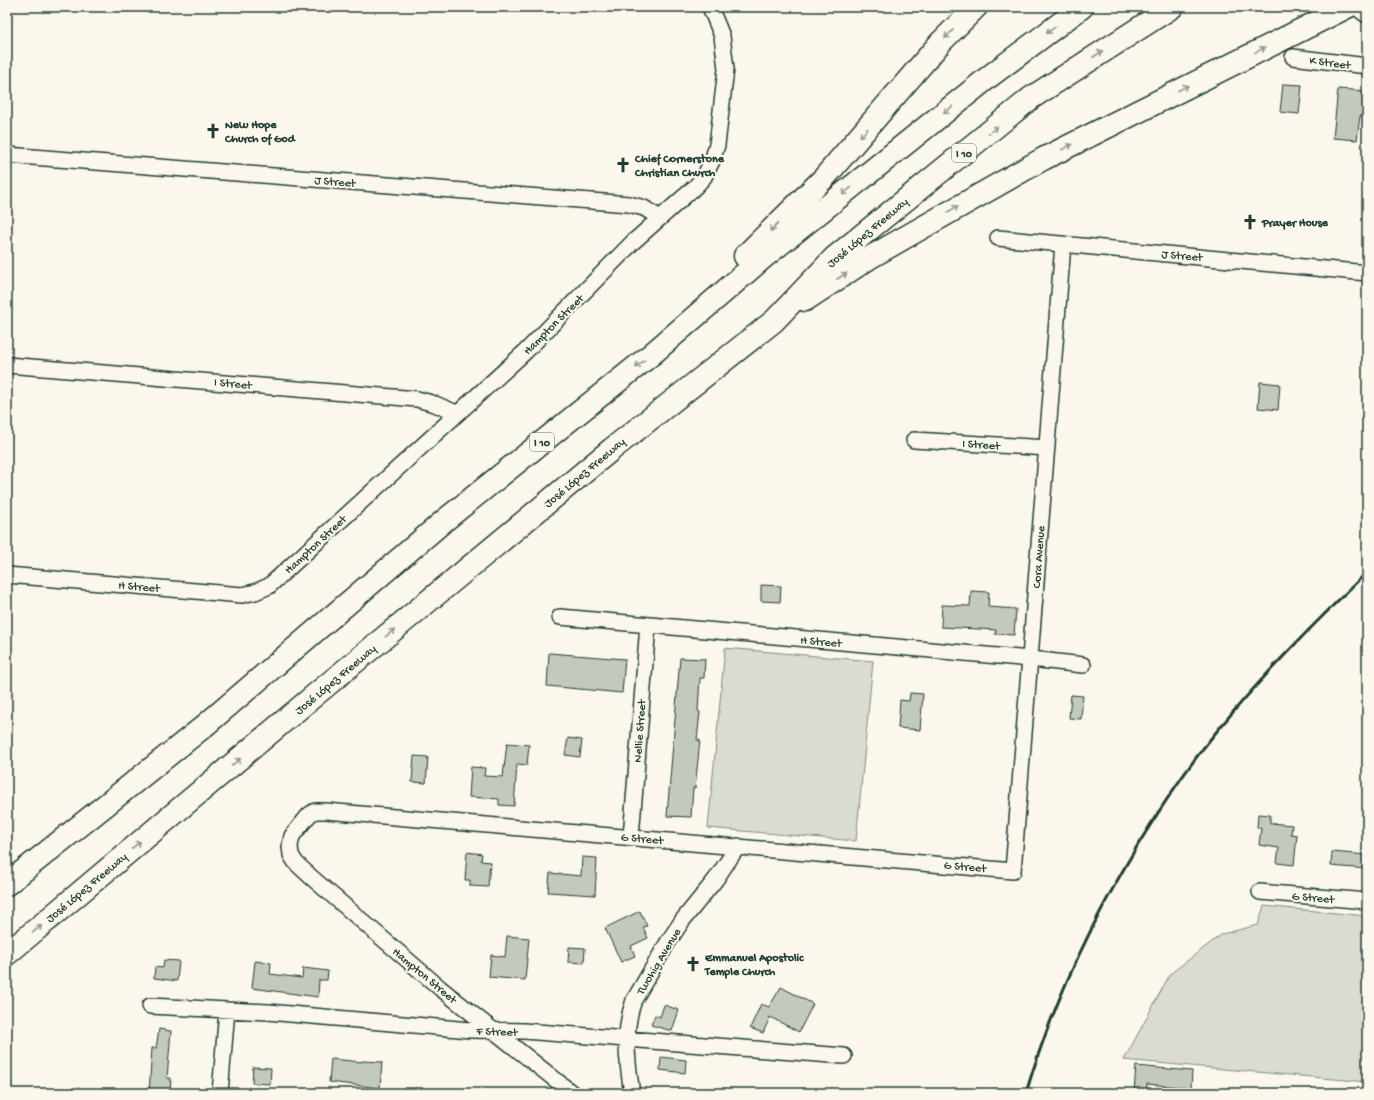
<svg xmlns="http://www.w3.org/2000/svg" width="1374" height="1100" font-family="'Gochi Hand',sans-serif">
  <rect width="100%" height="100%" fill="#fbf7ec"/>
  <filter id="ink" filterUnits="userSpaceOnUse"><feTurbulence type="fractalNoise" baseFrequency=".025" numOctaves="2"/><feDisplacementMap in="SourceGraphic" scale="8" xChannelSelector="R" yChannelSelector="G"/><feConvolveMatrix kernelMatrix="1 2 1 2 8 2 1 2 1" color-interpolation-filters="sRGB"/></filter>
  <g filter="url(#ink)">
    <!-- green -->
    <path fill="#dbdcd1" stroke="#7d8c82" d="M725,648L873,661L856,841L708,828Z
      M1264,906L1367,916V1082L1124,1060L1170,974L1222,934L1258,925Z"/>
    <!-- building -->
    <path fill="#c4c9be" stroke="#1f3d34" d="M1283,84L1302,85L1299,114L1280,112Z
      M1338,89L1367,91V117L1360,116L1357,140L1333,138Z
      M1260,382L1280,384L1278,410L1258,408Z
      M761,585L781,586L780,602L761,601Z
      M971,591L989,592L988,607L1016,609L1014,635L995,634L996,630L941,627L942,605L970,606Z
      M549,653L625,659L622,693L547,686Z
      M680,658L705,659L704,678H700L698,711L700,712L697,740H700L695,788H693L691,817L667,816Z
      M910,693L923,694L920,730L898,728L900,700L909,701Z
      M1071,695L1083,696L1081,719L1069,718Z
      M568,738L582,740L580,757L565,755Z
      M507,743L529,745L527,765L517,764L514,806L499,805V799L469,797L471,767L485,768L484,776L503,777Z
      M414,756L428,757L426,783L412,782Z
      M1258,814L1270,815V823L1292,825L1291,834L1297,835L1294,865L1277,863L1279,848L1259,845L1261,828H1257Z
      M467,852L482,854L481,861L490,862L488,887L470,886V880H465Z
      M1332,852L1367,855V869L1331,866Z
      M582,857L597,858L595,895L548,892L550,873L581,876Z
      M640,911L647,926L643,927L648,938L631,946L635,956L621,962L605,928Z
      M507,936L529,938L525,980L489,977L491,955L505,957Z
      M569,947L585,948L584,963L568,962Z
      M164,960L179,961L177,981L154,978L155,967L163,968Z
      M255,961L271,963L270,974L302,978L303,968L328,971L327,980H319L318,997L252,988Z
      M781,987L813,1004L799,1032L770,1017L763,1033L750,1028L761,1004L769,1007Z
      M664,1005L679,1010L672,1031L651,1025L655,1015L660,1017Z
      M159,1029L171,1031L167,1078H171L170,1093H149L152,1048H156Z
      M661,1057L686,1060L685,1073L660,1070Z
      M331,1059L362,1062V1061L382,1062L380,1088L329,1082Z
      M1136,1066L1192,1071L1191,1088L1147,1084L1146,1093H1134Z
      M253,1067L271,1068L270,1084L252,1083Z"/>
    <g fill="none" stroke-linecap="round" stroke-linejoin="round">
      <defs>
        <path id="minor" d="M1293,57L1367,66
          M7,155L629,204L644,208L660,218
          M998,238L1367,273
          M7,365L417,399L435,404L456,413
          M914,440L1047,448
          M7,575L242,595L255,592L269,586L526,351L633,242L695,187L704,177L712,161L717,145L726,69L722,36L710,7
          M560,617L1031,659L1083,665
          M631,837L648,625
          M1260,892L1367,901
          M150,1006L268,1012L470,1030L524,1031L844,1056
          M220,1093L227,1010
          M572,1093L440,988L311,877L296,863L291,855L290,846L292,836L309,815L315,811H326L1013,871L1063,244
          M632,1093C627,1062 623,1030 634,1000L668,942L682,921L716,879L738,846"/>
        <path id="tertiary" d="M1359,7L1367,13"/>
        <path id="motorway" d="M745,256L824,178L941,42L976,7
          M805,300L869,258L904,238L1043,159L1347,7
          M7,884L202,728L445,520L652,354L764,257L990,76L1082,7
          M7,954L315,695L612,449L774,321L834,258L1031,98L1172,7"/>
      </defs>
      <!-- minor casing -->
      <use href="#minor" stroke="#1f3d34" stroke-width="18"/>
      <!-- tertiary casing -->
      <use href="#tertiary" stroke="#1f3d34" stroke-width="22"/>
      <!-- motorway casing -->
      <use href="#motorway" stroke="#1f3d34" stroke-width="25"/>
      <!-- minor -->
      <use href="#minor" stroke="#fbf7ec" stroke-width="15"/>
      <!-- tertiary -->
      <use href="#tertiary" stroke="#fbf7ec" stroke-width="19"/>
      <!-- motorway -->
      <use href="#motorway" stroke="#fbf7ec" stroke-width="22"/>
      <!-- rail -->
      <path stroke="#1f3d34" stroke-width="3" d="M1026,1093C1052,1005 1092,921 1139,843C1163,804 1188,766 1217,731C1263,675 1315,623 1367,572"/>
    </g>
    <!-- one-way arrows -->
    <defs><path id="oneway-shaft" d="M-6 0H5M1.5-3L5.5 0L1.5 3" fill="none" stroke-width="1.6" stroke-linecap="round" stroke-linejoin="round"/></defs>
    <g stroke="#8d9a90">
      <use href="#oneway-shaft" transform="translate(1051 30) rotate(143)"/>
      <use href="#oneway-shaft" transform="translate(949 34) rotate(135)"/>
      <use href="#oneway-shaft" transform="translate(1260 50) rotate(-26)"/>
      <use href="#oneway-shaft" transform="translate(1098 54) rotate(-33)"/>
      <use href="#oneway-shaft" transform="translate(1183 88) rotate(-27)"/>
      <use href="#oneway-shaft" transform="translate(948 110) rotate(141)"/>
      <use href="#oneway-shaft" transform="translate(993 130) rotate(-39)"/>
      <use href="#oneway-shaft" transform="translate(864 133) rotate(131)"/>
      <use href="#oneway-shaft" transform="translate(1067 147) rotate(-27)"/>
      <use href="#oneway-shaft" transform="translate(847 191) rotate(141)"/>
      <use href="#oneway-shaft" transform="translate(953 209) rotate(-30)"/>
      <use href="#oneway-shaft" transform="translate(774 227) rotate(134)"/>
      <use href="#oneway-shaft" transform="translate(842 276) rotate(-33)"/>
      <use href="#oneway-shaft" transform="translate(640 364) rotate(141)"/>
      <use href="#oneway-shaft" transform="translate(390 633) rotate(-40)"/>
      <use href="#oneway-shaft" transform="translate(236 762) rotate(-40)"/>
      <use href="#oneway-shaft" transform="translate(136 845) rotate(-40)"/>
      <use href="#oneway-shaft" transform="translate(37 929) rotate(-40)"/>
    </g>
  </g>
  <!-- icons -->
  <defs>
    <symbol id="church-bare" viewBox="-9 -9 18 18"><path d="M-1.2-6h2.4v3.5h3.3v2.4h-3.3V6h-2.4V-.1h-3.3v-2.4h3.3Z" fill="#1f3d34" stroke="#fbf7ec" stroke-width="2.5" paint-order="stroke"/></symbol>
  </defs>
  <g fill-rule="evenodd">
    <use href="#church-bare" x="202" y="120" width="22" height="22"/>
    <use href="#church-bare" x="612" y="154" width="22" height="22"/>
    <use href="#church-bare" x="1239" y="211" width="22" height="22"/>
    <use href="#church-bare" x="682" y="953" width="22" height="22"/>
  </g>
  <g text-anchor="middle" stroke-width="4" stroke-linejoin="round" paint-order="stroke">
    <!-- shield labels -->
    <g fill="#fbf7ec" stroke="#61756b" stroke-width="1">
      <rect x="952" y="144" width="24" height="18" rx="3"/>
      <rect x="530" y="433" width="24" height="18" rx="3"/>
    </g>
    <g font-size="11" font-weight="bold" fill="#1f3d34">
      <text x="964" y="157">I 10</text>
      <text x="542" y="446">I 10</text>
    </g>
    <!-- street labels -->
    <g font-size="12" fill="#1f3d34" stroke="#fbf7ec">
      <text transform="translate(1330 62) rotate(7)" y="4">K Street</text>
      <text transform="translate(335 181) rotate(5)" y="4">J Street</text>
      <text transform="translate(867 232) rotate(-40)" y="4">José López Freeway</text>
      <text transform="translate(1182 255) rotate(5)" y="4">J Street</text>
      <text transform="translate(553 324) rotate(-45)" y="4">Hampton Street</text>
      <text transform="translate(233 383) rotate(5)" y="4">I Street</text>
      <text transform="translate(981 444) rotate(4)" y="4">I Street</text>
      <text transform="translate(584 472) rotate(-40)" y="4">José López Freeway</text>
      <text transform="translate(315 544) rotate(-43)" y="4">Hampton Street</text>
      <text transform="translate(1038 557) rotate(-86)" y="4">Cora Avenue</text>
      <text transform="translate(139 586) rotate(5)" y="4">H Street</text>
      <text transform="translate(821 641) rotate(5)" y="4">H Street</text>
      <text transform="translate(335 679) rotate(-40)" y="4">José López Freeway</text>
      <text transform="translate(639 731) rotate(-86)" y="4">Nellie Street</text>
      <text transform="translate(642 838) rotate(5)" y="4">G Street</text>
      <text transform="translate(965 866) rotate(5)" y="4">G Street</text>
      <text transform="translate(86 887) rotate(-40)" y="4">José López Freeway</text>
      <text transform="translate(1313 897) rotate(5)" y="4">G Street</text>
      <text transform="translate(658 961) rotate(-59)" y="4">Twohig Avenue</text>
      <text transform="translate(425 975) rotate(40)" y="4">Hampton Street</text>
      <text transform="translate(497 1031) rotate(2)" y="4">F Street</text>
    </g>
    <!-- poi labels -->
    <g font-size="12" font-weight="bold" fill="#1f3d34" stroke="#fbf7ec" text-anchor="start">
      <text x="225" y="128">New Hope<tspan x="225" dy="14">Church of God</tspan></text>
      <text x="635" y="162">Chief Cornerstone<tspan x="635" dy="14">Christian Church</tspan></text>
      <text x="1262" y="226">Prayer House</text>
      <text x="705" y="961">Emmanuel Apostolic<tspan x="705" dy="14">Temple Church</tspan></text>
    </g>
  </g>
  <!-- margin -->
  <rect width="1374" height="1100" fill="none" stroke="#fbf7ec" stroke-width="24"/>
  <rect x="12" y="12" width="1350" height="1076" fill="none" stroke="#1f3d34" stroke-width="1.5" filter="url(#ink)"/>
</svg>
